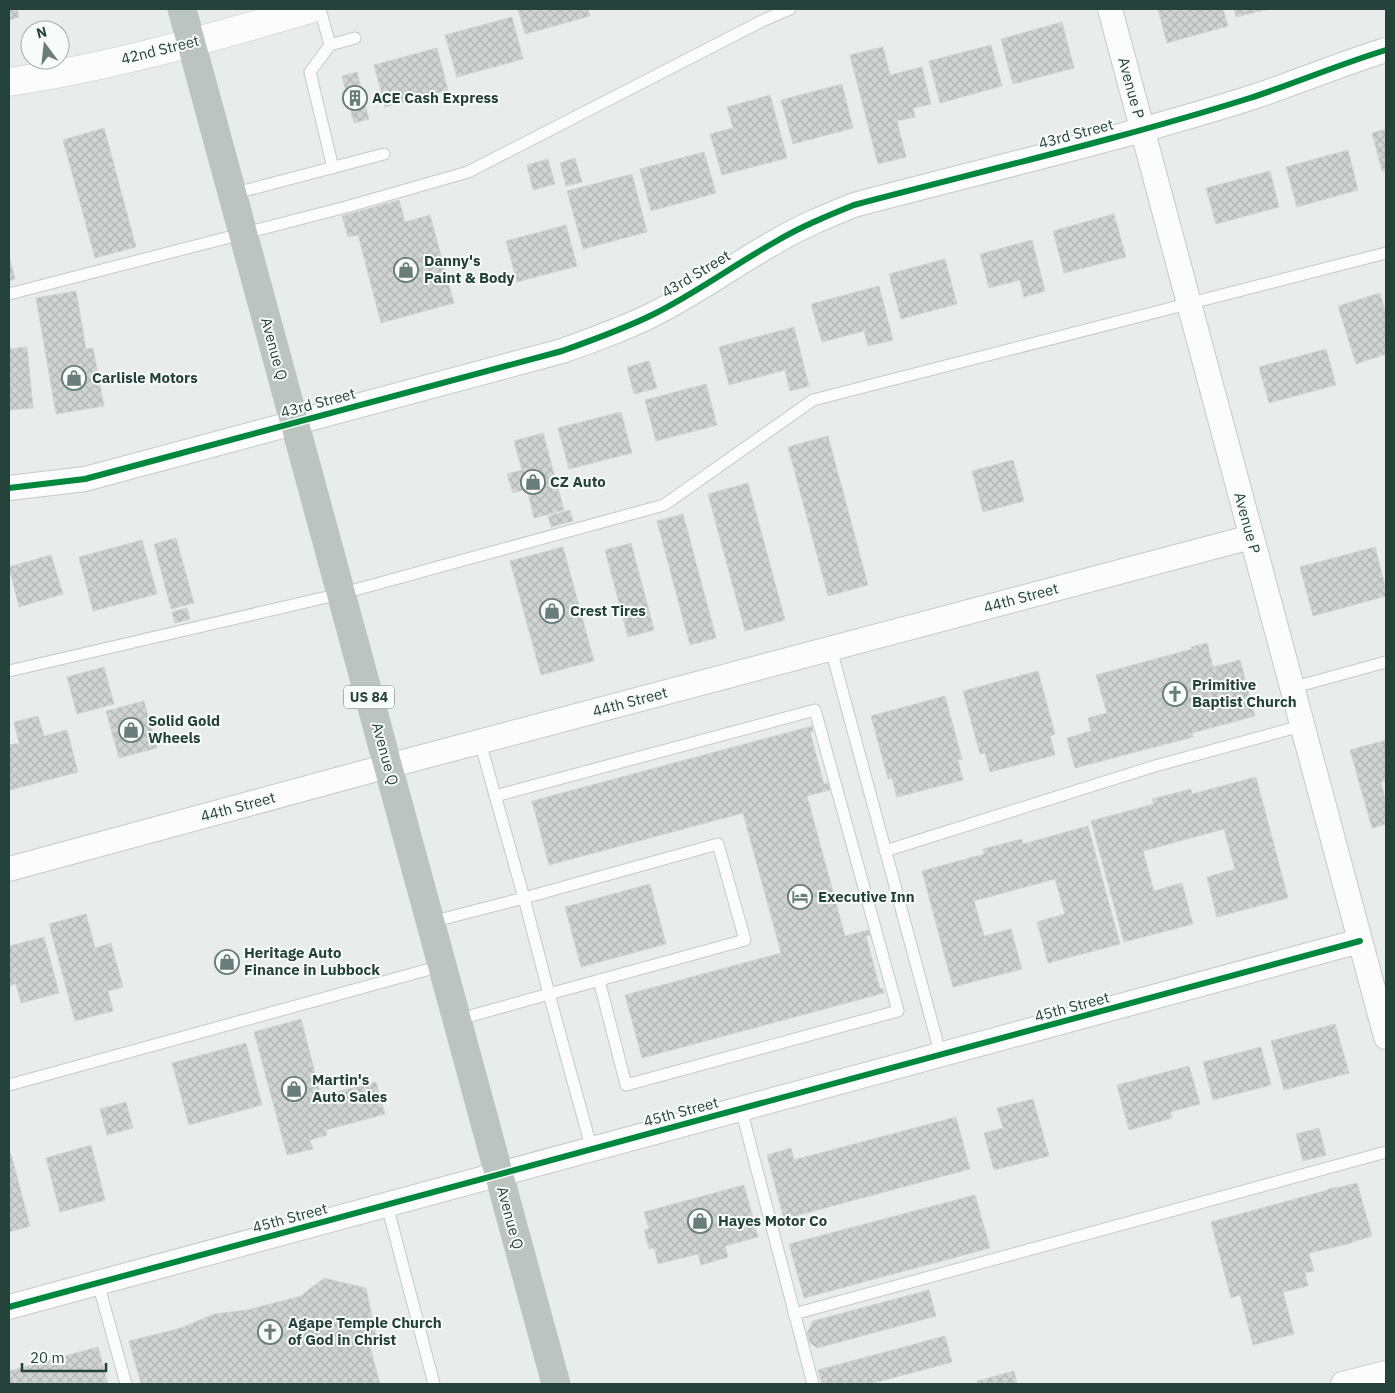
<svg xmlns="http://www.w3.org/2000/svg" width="1395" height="1393" font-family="'IBM Plex Sans',sans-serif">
  <defs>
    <pattern id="building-cross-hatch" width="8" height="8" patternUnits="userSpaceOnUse" patternTransform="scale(1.25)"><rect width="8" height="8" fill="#cfd4d2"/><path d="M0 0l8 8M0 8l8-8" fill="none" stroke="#b2b7b5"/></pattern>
  </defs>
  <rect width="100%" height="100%" fill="#e8edeb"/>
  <!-- building -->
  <path fill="url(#building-cross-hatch)" stroke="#d1d6d4" d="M9,9H17L19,17L9,20Z
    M518,9H588L590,16L525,34Z
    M1158,9H1223L1228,26L1167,43Z
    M1234,9H1269L1236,17Z
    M512,17L523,59L457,77L445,35Z
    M1062,22L1074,68L1013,84L1001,39Z
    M991,45L1002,86L940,103L929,61Z
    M883,47L890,75L922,67L931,104L913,108L915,117L897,121L906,157L878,164L850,55Z
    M437,48L448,90L385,107L374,65Z
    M357,72L369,119L354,123L342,76Z
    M842,84L853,128L793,144L781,100Z
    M770,95L787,158L722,175L710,134L733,128L727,107Z
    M104,128L136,247L95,258L63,140Z
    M1386,129V170L1382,171L1372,133Z
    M1348,150L1358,190L1297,207L1286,167Z
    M704,152L716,193L651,211L640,169Z
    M575,158L582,182L566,186L560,163Z
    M548,159L555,184L533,190L527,165Z
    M1270,171L1279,207L1216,224L1206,188Z
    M632,174L647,232L583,249L567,191Z
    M399,200L405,222L430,215L454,303L381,323L358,235L348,237L342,216Z
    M1114,214L1126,257L1064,273L1053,231Z
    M566,225L577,266L517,282L506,241Z
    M1032,240L1045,291L1024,297L1020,280L989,288L980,254Z
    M9,255L15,279L9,281Z
    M945,259L957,304L901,319L889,274Z
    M879,286L893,340L868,346L864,331L822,342L811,304Z
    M76,291L86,349L93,348L104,406L56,414L36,298Z
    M1380,293L1386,315V354L1356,364L1338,306Z
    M794,327L809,386L790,391L785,370L729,385L719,347Z
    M27,347L33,408L9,410V349Z
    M1326,349L1336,385L1269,403L1259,367Z
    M649,361L657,388L634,394L627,367Z
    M706,384L717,425L656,441L645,400Z
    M621,412L632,453L569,469L558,428Z
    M543,433L564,510L534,518L527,489L513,493L507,474L522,470L514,441Z
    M828,436L868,585L828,596L788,447Z
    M1013,460L1024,501L983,512L972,471Z
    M748,483L785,620L745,631L708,494Z
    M570,510L573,521L551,527L548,516Z
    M683,514L716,638L690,645L657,521Z
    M176,538L194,603L171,609L154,544Z
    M142,540L157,594L93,611L79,557Z
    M631,543L654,630L628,637L605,550Z
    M563,547L594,661L541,675L510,561Z
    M1375,547L1386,589V596L1313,616L1300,567Z
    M51,555L63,594L19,607L9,567Z
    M187,608L190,619L175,623L172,612Z
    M1207,643L1213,667L1240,660L1255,716L1192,733L1193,737L1075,768L1067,738L1091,731L1088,718L1107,713L1096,675L1192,649L1191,647Z
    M104,667L114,704L77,714L67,677Z
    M1038,671L1055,734L1050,736L1055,755L990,772L985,753L980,754L963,691Z
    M945,696L962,759L958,760L963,780L897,797L892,778L888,779L871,716Z
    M144,701L157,748L119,758L106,711Z
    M38,716L44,736L67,730L78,772L10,790L9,745L19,743L14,722Z
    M812,726L813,731L810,732L824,784L828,783L830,790L807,796L845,936L869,930L870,935L866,936L880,989L883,988L884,993L642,1058L625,995L781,953L743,813L549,865L532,801Z
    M1386,740V781L1381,782L1386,802V824L1372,828L1350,750Z
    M1256,777L1288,898L1217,917L1207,877L1235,869L1224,829L1143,851L1154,891L1182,883L1193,924L1124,942L1091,821L1154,804L1152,799L1191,789L1192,794Z
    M1088,826L1120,944L1048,963L1037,922L1065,914L1055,879L974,901L984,936L1011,929L1022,969L953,987L922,871L984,854L983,849L1022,839L1023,844Z
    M650,884L666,944L581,967L565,907Z
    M86,914L95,948L111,943L123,987L108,991L113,1011L75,1021L49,924Z
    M44,937L59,993L21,1003L16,984L9,986V946Z
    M301,1019L321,1096L376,1082L385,1114L326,1130L327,1135L310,1140L313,1149L287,1155L254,1032Z
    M1335,1024L1349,1073L1284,1090L1271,1041Z
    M246,1043L262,1105L189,1125L172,1063Z
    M1261,1047L1271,1085L1213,1100L1203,1062Z
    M1189,1066L1200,1104L1170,1112L1172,1118L1129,1130L1117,1085Z
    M1033,1099L1049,1156L994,1170L984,1133L1003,1128L997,1108Z
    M126,1102L133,1128L107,1135L100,1109Z
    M956,1117L970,1169L784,1219L767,1155L791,1148L794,1160Z
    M1319,1128L1326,1155L1303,1161L1296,1134Z
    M91,1145L105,1200L60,1212L46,1158Z
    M9,1154H11L30,1226L9,1232Z
    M1357,1183L1372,1236L1352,1242V1243L1309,1253L1314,1271L1305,1273L1308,1286L1283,1292L1294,1334L1253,1345L1240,1295L1231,1298L1211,1222L1328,1190V1189L1337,1187V1188Z
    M744,1185L758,1237L725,1246L728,1257L701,1265L698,1254L658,1264L654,1248L649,1249L644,1230L649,1229L644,1212Z
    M975,1195L990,1248L804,1298L789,1244Z
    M324,1278L366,1288L376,1336L368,1339L380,1384H141L129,1341L181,1328L214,1314L247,1310L301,1296Z
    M929,1290L936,1316L817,1348L810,1343L807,1333L813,1321Z
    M945,1336L952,1362L870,1384H822L818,1370Z
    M98,1347L108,1384H9V1371Z
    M1014,1371L1017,1384H978L977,1381Z"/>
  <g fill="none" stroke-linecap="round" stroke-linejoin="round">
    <defs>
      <path id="lane" d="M320,9L330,45
        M333,168L310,72L330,45L355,38
        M232,194L384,154
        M9,294L346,207L468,172L764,20L790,9
        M831,649L941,1056
        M9,671L340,594L664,505L813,400L1386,253
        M1291,688L1386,662
        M480,742L524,898L718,844L745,940L549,994L592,1150
        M495,796L815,710L898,1011L626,1085L599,980
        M885,851L1155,766L1301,726
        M431,922L524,898L549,994L456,1020
        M9,1085L441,966
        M741,1109L813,1384
        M387,1205L434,1384
        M98,1283L126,1384
        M794,1314L1386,1152"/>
      <path id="street" d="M1110,9L1386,1037
        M9,488L85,479L562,351C593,340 624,329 654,314C696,293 734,265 775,242C800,227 827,216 854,205C986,170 1120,139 1250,98C1296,83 1340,64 1386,50
        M9,869L388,766L1251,537
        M9,1307L1360,941
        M1343,1384L1386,1373"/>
      <path id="secondary" d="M9,82C111,67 211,38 310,9"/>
      <path id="highway" d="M182,9L556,1384"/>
    </defs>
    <!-- lane casing -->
    <use href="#lane" stroke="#c5cac8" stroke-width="13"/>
    <!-- street casing -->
    <use href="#street" stroke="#c5cac8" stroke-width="26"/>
    <!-- secondary casing -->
    <use href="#secondary" stroke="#c3cbc8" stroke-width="29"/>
    <!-- highway casing -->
    <use href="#highway" stroke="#c3ccc9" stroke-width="29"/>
    <!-- lane -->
    <use href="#lane" stroke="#fcfcfc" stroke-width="11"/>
    <!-- street -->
    <use href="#street" stroke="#fcfcfc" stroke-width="24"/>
    <!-- secondary -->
    <use href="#secondary" stroke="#fcfcfc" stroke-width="28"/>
    <!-- highway -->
    <use href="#highway" stroke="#bcc4c2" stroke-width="28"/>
    <defs>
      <path id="cycleway" d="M9,488L85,479L562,351C593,340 624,329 654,314C696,293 734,265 775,242C800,227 827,216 854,205C986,170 1120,139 1250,98C1296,83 1340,64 1386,50
        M9,1307L1360,941"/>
    </defs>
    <!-- cycleway casing -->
    <use href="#cycleway" stroke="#f7fbf9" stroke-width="9"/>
    <!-- cycleway -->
    <use href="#cycleway" stroke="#00873e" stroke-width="6"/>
  </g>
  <!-- icons -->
  <defs>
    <symbol id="building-ring" viewBox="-11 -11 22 22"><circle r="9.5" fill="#f7fbf9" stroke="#697e78" stroke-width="1.5"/><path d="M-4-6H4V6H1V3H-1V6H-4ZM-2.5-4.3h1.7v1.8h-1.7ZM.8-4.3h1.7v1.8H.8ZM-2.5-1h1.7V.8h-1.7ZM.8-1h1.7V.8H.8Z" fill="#697e78"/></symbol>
    <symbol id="shop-ring" viewBox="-11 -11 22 22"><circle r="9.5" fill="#f7fbf9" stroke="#697e78" stroke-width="1.5"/><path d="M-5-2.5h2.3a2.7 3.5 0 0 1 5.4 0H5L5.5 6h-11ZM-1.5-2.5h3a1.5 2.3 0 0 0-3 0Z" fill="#697e78"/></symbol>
    <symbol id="church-ring" viewBox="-11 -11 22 22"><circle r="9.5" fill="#f7fbf9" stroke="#697e78" stroke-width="1.5"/><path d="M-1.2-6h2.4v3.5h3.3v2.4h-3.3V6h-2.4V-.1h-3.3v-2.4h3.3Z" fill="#697e78"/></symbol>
    <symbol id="hotel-ring" viewBox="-11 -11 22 22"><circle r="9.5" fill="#f7fbf9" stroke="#697e78" stroke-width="1.5"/><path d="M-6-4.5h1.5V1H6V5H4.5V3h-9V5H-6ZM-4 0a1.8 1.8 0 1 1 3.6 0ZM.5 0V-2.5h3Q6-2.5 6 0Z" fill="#697e78"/></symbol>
  </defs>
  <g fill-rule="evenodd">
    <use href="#building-ring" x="341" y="84" width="28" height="28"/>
    <use href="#shop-ring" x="392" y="256" width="28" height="28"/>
    <use href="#shop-ring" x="60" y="364" width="28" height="28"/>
    <use href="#shop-ring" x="519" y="468" width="28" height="28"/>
    <use href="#shop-ring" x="538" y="597" width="28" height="28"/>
    <use href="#church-ring" x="1161" y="680" width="28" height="28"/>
    <use href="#shop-ring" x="117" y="716" width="28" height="28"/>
    <use href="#hotel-ring" x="786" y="883" width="28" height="28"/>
    <use href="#shop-ring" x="213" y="948" width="28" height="28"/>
    <use href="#shop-ring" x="280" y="1075" width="28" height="28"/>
    <use href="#shop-ring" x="686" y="1207" width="28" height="28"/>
    <use href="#church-ring" x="256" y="1318" width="28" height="28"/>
  </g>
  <g text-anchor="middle" stroke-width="4" stroke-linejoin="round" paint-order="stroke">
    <!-- shield labels -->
    <rect fill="#f7fbf9" stroke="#637a73" stroke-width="1" x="344" y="685.5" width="50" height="23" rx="4"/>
    <g font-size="14" font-weight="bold" fill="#24423a">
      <text x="369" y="702">US 84</text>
    </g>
    <!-- street labels -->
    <g font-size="15" fill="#24423a" stroke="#f7fbf9">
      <text transform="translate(160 50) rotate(-14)" y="5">42nd Street</text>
      <text transform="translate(1131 88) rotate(75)" y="5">Avenue P</text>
      <text transform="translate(1076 134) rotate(-15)" y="5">43rd Street</text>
      <text transform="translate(696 274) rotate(-31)" y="5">43rd Street</text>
      <text transform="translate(274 349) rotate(75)" y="5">Avenue Q</text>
      <text transform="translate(318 403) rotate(-15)" y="5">43rd Street</text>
      <text transform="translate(1247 523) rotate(75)" y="5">Avenue P</text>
      <text transform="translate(1021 598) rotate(-15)" y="5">44th Street</text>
      <text transform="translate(630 702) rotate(-15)" y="5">44th Street</text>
      <text transform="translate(385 754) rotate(75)" y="5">Avenue Q</text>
      <text transform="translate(238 807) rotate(-15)" y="5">44th Street</text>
      <text transform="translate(1072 1007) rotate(-15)" y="5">45th Street</text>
      <text transform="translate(681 1112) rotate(-15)" y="5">45th Street</text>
      <text transform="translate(290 1218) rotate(-15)" y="5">45th Street</text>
      <text transform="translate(510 1218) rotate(75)" y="5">Avenue Q</text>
    </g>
    <!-- poi labels -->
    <g font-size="15" font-weight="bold" fill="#24423a" stroke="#f7fbf9" text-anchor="start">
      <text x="372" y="103">ACE Cash Express</text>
      <text x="424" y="266">Danny's<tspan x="424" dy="17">Paint &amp; Body</tspan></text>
      <text x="92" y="383">Carlisle Motors</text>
      <text x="550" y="487">CZ Auto</text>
      <text x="570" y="616">Crest Tires</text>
      <text x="1192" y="690">Primitive<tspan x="1192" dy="17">Baptist Church</tspan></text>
      <text x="148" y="726">Solid Gold<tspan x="148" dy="17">Wheels</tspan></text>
      <text x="818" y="902">Executive Inn</text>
      <text x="244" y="958">Heritage Auto<tspan x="244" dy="17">Finance in Lubbock</tspan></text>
      <text x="312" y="1085">Martin's<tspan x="312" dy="17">Auto Sales</tspan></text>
      <text x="718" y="1226">Hayes Motor Co</text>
      <text x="288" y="1328">Agape Temple Church<tspan x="288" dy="17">of God in Christ</tspan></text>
    </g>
  </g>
  <!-- border -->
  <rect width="1395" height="1393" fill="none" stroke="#24423a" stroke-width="20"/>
  <!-- north arrow -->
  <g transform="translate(45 45) rotate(345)"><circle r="24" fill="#f7fbf9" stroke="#a3b1ad"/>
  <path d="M0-4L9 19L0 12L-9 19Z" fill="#697e78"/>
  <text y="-8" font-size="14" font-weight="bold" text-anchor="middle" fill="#24423a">N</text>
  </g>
  <!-- scale -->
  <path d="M22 1363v8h84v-8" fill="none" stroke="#24423a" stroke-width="2.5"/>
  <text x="30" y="1363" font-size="15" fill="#24423a" stroke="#f7fbf9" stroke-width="4" paint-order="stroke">20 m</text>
</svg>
